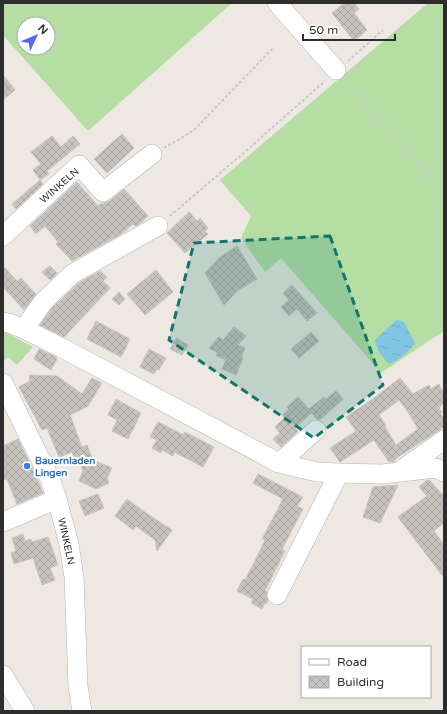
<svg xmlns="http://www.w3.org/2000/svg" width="447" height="714" font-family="'Varela Round',sans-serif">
  <defs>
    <pattern id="water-ripples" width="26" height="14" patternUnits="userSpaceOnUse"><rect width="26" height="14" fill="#80c6e4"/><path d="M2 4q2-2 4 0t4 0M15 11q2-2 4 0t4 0" fill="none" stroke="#6faac4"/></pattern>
    <pattern id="building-cross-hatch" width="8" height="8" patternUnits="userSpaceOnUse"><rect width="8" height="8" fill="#c6c2bd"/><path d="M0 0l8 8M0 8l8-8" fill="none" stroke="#aaa7a3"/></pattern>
  </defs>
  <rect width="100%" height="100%" fill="#ede8e2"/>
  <!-- grass -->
  <path fill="#b6dea4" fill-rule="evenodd" d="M3,3H232L88,131L3,35ZM24,24H48V48H24Z
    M428,3H444V331L381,373L281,258L265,272L241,238L251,216L220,180Z
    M3,331L33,347L17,365L8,357L5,360L3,357Z"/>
  <!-- water -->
  <path fill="url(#water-ripples)" d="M399,320L404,322L415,343C410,351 398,361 389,364C382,357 376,349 375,340L395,321Z"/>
  <!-- building -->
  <path fill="url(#building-cross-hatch)" stroke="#c9c4bb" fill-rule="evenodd" d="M344,3H354L359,9L354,13L367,30L354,41L332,13Z
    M3,75L15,90L3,100Z
    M122,134L134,148L107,173L94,159Z
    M52,136L61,147L73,136L80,144L47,171L49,174L40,180L33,170L41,164L31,152Z
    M40,180L43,184L16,209L12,204Z
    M77,182L98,206L101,203H105L110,201L124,189L148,216L139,224L135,226L133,224L121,234L72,261L56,244L58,242L45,226L36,234L30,226Z
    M189,212L197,221L200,218L208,228L205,231L208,234L185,253L167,233Z
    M237,246L257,279L238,290L224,305L205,273L219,258Z
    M3,266L17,281L21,278L36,294L24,310L3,287Z
    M50,266L57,273L50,280L42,272Z
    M156,270L173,292L145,315L127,294Z
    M100,271L107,277L103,281L110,288L64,337L40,325L51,309L79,283Z
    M292,285L317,313L307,321L297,309L289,316L281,307L289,300L283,293Z
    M119,292L125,299L119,305L112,299Z
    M96,321L130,339L121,357L87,339Z
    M234,327L246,336L238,345L245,348L241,357L243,358L236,375L222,369L226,360L216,355L218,353L209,348L219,337L223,340Z
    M311,332L319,341L299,358L291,349Z
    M176,338L188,345L182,355L170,349Z
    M39,349L56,357V358L57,359L51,370L34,359Z
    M149,349L166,358L159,370L157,369L154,374L140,367Z
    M29,375L57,376L82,394L92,378L102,383L88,406L70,415L82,447L87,445L93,460L112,468L107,478L109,483L96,489L79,481L83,471L77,456L74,457L72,452L59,457L47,428L42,430L19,387L30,381Z
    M400,378L413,394L429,385L431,389L439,384L444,394V403L441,405V406L439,408L442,412L440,413L444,419V427L395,459L394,462H389L374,440L340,462L330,448L356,431L346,417L370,401ZM399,400L408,412L418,429L396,445L385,427L386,426L379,415Z
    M336,391L343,399L320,420L317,419L311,413L295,428L298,431L281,447L273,439L280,433L275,427L285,417L283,415L289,409L287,407L298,397L309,409L324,397L326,399Z
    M116,399L141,413L128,439L112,431L117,420L108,415Z
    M158,422L183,435L185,432L214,447L203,467L174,452L173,456L162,450L161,453L152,448L157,440L150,437Z
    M18,439L36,476L43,493L17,504L7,479L3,480V446Z
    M258,474L303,497L297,506L303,509L282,549L285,551L265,591L267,592L266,596L268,600L266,604L265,603L262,609L251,603L253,599L237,591L243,579L245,580L255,561L265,540L262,539L283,499L253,483Z
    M427,480H429L444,496V523L434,531L444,545V578L398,517L427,496L419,487Z
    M398,485L380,523L363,517L373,487Z
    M98,494L104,508L85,516L79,501Z
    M127,499L149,515L172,530L157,551L155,540L136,526L133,530L115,516Z
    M23,534L25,541L31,539L32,542L48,537L58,565L50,568L55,580L42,585L33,558L14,564L11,553L16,551L12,538Z"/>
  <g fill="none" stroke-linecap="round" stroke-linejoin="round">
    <defs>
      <path id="minor" d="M277,3L336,70
        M3,236L79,165L103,192L152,154
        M3,322L9,323L24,329L62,348L279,463L317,472L339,473L382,474L436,468L444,472
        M24,329L43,302L72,274L158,226
        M3,383L50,479L57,499L69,544L74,577L78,686L82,711
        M279,463L316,430
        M400,471L444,440
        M3,522L57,499
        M277,595L339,473
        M3,675L25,711"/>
    </defs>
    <!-- minor casing -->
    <use href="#minor" stroke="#b2b3bc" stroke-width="20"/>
    <!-- path -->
    <path stroke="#c8c8c8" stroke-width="2" stroke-dasharray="3 2" stroke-linecap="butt" d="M348,61L383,30
      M346,82L444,192
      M164,148L180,139L194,130L273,48
      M170,216L247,150L325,81"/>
    <!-- minor -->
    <use href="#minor" stroke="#fff" stroke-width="19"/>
  </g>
  <!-- marked area -->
  <path fill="#0f766e" fill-opacity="0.2" stroke="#0f766e" stroke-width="3" stroke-dasharray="8 5" stroke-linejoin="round" d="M330,236L383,385L314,438L169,340L194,243Z"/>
  <!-- markers -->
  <circle fill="#3f7fe0" stroke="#fff" stroke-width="1.5" cx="27" cy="466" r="4"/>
  <g text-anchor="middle" stroke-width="4" stroke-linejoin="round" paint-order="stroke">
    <!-- street labels -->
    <g font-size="10" fill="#2d2d2d" stroke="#fff">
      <text transform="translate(59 185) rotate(-41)" y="4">WINKELN</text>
      <text transform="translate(67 541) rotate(78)" y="4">WINKELN</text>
    </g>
    <!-- shop labels -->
    <g font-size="10" font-weight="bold" fill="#366cbe" stroke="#fff" text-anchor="start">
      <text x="35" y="464">Bauernladen<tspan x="35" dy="12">Lingen</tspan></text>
    </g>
  </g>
  <!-- border -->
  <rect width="447" height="714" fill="none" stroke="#2d2d2d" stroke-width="8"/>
  <!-- legend -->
  <rect x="301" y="646" width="130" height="52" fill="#ffffff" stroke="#ababab"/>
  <rect x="309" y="659" width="20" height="6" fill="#ffffff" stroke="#ababab"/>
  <text x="337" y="666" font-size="12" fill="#2d2d2d">Road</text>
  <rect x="309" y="676" width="20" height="12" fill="url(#building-cross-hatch)" stroke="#ababab"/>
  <text x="337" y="686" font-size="12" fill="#2d2d2d">Building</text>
  <!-- north arrow -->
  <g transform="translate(36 36) rotate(46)"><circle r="19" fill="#ffffff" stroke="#ababab"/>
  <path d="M0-3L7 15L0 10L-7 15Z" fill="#536ae9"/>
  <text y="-6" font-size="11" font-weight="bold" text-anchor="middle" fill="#2d2d2d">N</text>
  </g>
  <!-- scale -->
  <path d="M303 34v6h92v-6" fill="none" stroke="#2d2d2d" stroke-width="2"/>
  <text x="309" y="34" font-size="12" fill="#2d2d2d" stroke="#ffffff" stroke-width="3" paint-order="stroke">50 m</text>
</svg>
